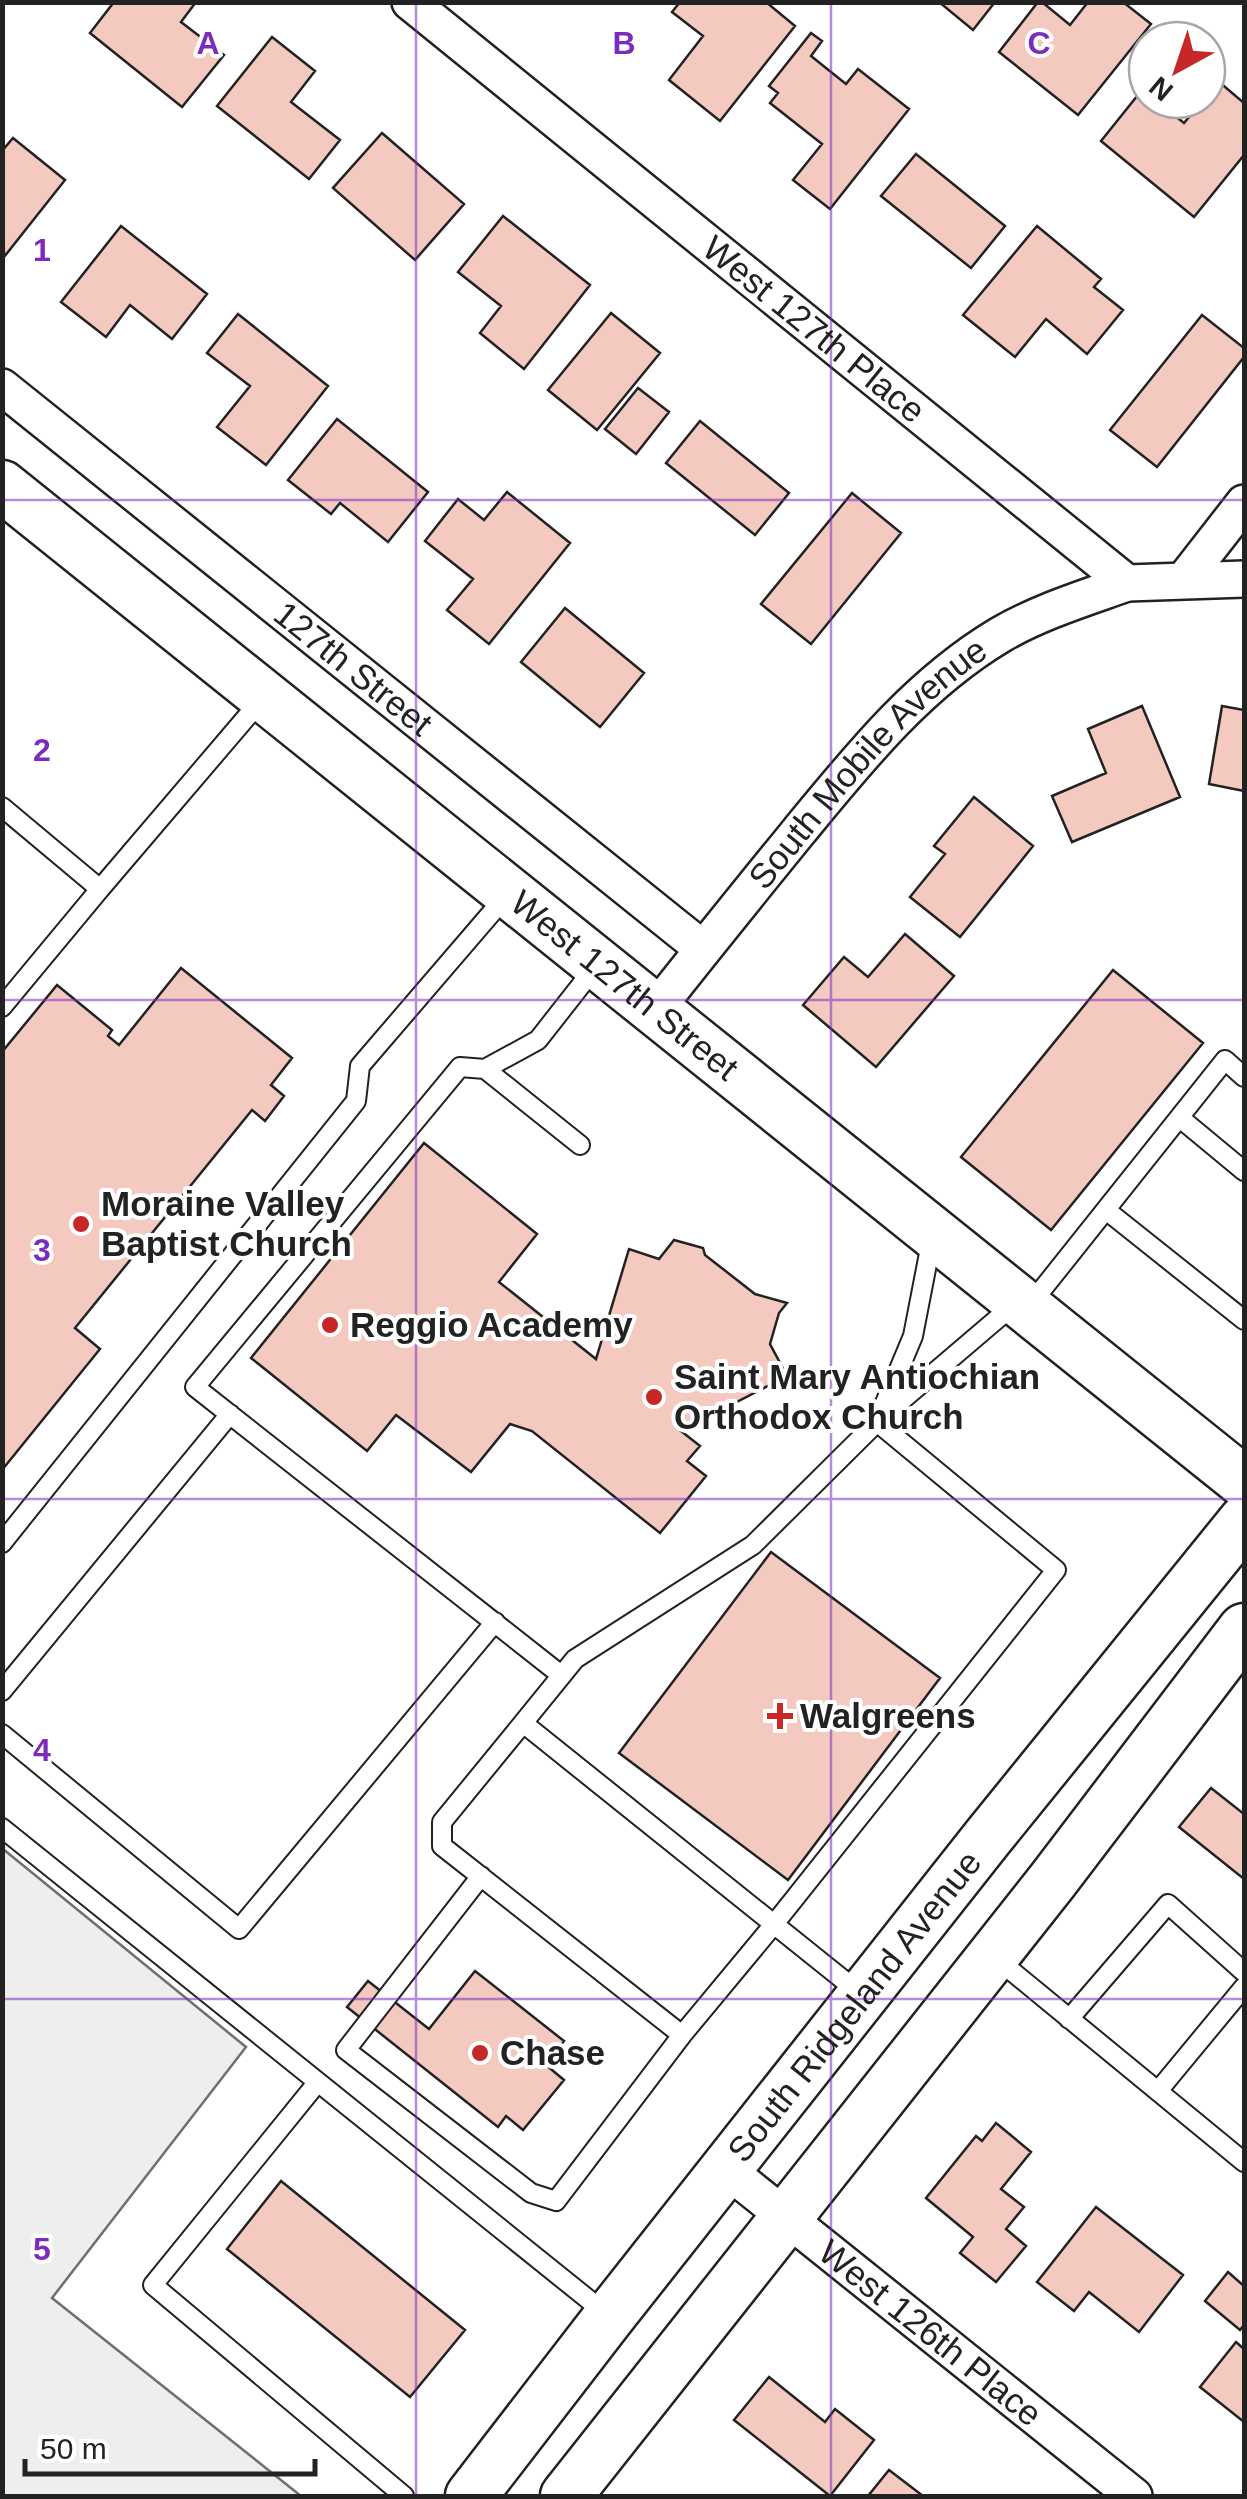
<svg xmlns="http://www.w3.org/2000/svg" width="1247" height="2499" font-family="Arial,sans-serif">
  <rect width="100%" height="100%" fill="#fff"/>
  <!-- green -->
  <path fill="#eee" stroke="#6f6f6f" stroke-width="2.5" d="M3,1849L246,2047L52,2298L301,2496H3Z"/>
  <!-- building -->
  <path fill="#f3c9c0" stroke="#222" stroke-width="2.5" d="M114,2H196L181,22L224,55L182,107L90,33Z
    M680,2H766L795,26L720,121L669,80L703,36L672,12Z
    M939,2H995L973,30Z
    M1038,2H1042L1070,25L1088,2H1123L1151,24L1078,115L999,52Z
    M811,33L822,41L811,56L846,84L858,69L909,109L830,209L793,180L822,144L770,103L778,93L769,86Z
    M272,37L315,71L291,102L340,140L309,179L217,106Z
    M1218,81L1244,103V155L1194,217L1101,141L1142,90L1147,93V100H1155L1184,123L1203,100H1207V95Z
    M382,133L464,204L415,260L333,188Z
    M13,138L65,180L4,257L2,151Z
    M916,154L1005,226L971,268L881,196Z
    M503,216L590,285L524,369L480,333L501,306L458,272Z
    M121,226L207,294L172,339L130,305L106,337L61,302Z
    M1037,226L1101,279L1094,287L1123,310L1087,354L1046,319L1015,357L963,315Z
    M611,313L660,353L597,430L548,390Z
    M238,314L328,386L266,465L217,427L250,386L207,353Z
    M1202,315L1244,348V357L1157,467L1110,430Z
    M638,388L669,412L636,454L605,429Z
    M337,419L428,492L388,542L340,503L331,514L288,480Z
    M700,421L789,493L755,535L666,463Z
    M507,492L570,543L489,644L447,610L473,579L425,541L458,499L484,520Z
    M852,493L901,533L811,644L761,604Z
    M565,608L644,673L600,727L521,662Z
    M1142,706L1180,797L1072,842L1052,796L1106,773L1088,729Z
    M1222,706L1244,710V791L1209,784Z
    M974,797L1033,846L960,937L910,897L945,854L934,846Z
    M905,934L954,976L876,1067L803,1005L844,957L868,977Z
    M181,968L292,1058L271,1085L284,1096L265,1121L252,1110L75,1328L100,1349L2,1470V1052L57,985L112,1030L108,1036L119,1045Z
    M1113,970L1203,1043L1051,1230L961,1157Z
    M424,1143L537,1234L499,1282L596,1359L629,1249L659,1259L674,1240L703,1248L705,1255L755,1294L787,1303L779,1313L770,1344L787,1376L681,1431L700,1446L687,1461L706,1476L660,1533L532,1431L510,1424L471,1472L396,1415L367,1451L251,1358Z
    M771,1552L940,1678L788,1880L619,1753Z
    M1211,1788L1244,1814V1879L1179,1827Z
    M475,1971L564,2041L546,2065L564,2080L523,2130L506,2116L498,2127L347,2007L368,1981L429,2029Z
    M996,2123L1031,2152L1001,2189L1024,2207L1006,2229L1026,2246L996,2282L960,2253L973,2237L926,2198L976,2136L982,2141Z
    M281,2181L465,2330L410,2397L227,2249Z
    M1096,2207L1183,2275L1139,2332L1089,2292L1074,2311L1037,2282Z
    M1228,2272L1244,2286V2325L1240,2330L1205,2301Z
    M1236,2342L1244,2349V2422L1200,2387Z
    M769,2377L825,2422L835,2409L874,2440L830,2496L734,2420Z
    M889,2470L923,2496H868Z"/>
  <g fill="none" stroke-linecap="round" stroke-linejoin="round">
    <defs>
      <path id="lane" d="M2,807L100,889L2,1007
        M100,889L262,699
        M485,1069L538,1040L596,966
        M1180,1118L1244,1171
        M1106,1210L1244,1320
        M1029,1306L1225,1060L1244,1077
        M881,1418L1017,1302
        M877,1422L913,1336L932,1238
        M2,1543L356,1101L360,1066L506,896
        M561,1675L195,1387L460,1067L485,1069L580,1145
        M2,1691L230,1414
        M523,1723L575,1659L753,1545L877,1422L1056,1570L775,1923L682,2035
        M2,1734L239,1929L495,1622
        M2,1828L609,2316
        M481,1876L346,2050L531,2193L556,2201L682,2035L442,1846V1822L523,1723L861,1994
        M997,1959L1244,2162
        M1069,2019L1168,1904L1244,1972
        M317,2083L153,2285L404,2496
        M1158,2091L1244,1987"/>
      <g id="street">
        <path id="s1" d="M410,2L1127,583L1244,579"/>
        <path id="s2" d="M2,387L703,949"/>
        <path d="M1184,580L1244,503"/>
        <path id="s3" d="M656,1009C703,949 751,890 799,831C859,758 918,684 1000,635C1039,612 1085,598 1127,583"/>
        <path id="s4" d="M726,2169L1134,2496"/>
      </g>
      <g id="secondary">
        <path id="s5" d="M2,486L1244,1482"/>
        <path id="s6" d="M471,2496L609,2317L988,1837L1244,1521"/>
        <path d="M566,2496L1053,1880L1244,1629"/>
      </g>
    </defs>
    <!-- lane casing -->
    <use href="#lane" stroke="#222" stroke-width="22"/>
    <!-- street casing -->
    <use href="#street" stroke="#222" stroke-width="40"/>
    <!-- secondary casing -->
    <use href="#secondary" stroke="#222" stroke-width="55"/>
    <!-- lane -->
    <use href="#lane" stroke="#fff" stroke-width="18"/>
    <!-- street -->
    <use href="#street" stroke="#fff" stroke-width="35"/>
    <!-- secondary -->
    <use href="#secondary" stroke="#fff" stroke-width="50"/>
  </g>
  <!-- grid -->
  <path fill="none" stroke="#7b2cbf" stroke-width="2.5" stroke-opacity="0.55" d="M416,2V2496M831,2V2496M2,500H1244M2,1000H1244M2,1499H1244M2,1999H1244"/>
  <!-- markers -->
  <g fill="#c62828" stroke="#fff" stroke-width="4">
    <circle cx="81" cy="1224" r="10"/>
    <circle cx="330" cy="1325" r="10"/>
    <circle cx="654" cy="1397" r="10"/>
    <path d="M775 1701h10v10h10v10h-10v10h-10v-10h-10v-10h10z"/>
    <circle cx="480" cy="2053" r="10"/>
  </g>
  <g text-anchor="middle" stroke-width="8" stroke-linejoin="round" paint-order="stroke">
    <!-- street labels -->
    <g font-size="35" fill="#222" stroke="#fff">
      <text dy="12" stroke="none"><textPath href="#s1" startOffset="520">West 127th Place</textPath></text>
      <text dy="12" stroke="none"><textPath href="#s2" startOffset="450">127th Street</textPath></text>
      <text dy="12" stroke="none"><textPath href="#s3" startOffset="325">South Mobile Avenue</textPath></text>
      <text dy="12" stroke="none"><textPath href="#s5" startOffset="798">West 127th Street</textPath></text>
      <text dy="12" stroke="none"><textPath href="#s6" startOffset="622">South Ridgeland Avenue</textPath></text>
      <text dy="12" stroke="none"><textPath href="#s4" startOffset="262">West 126th Place</textPath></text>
    </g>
    <!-- poi labels -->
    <g font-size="35" font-weight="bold" fill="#222" stroke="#fff" text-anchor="start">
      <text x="101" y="1216">Moraine Valley<tspan x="101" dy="40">Baptist Church</tspan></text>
      <text x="350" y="1337">Reggio Academy</text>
      <text x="674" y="1389">Saint Mary Antiochian<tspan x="674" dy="40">Orthodox Church</tspan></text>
      <text x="800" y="1728">Walgreens</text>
      <text x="500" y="2065">Chase</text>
    </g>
  </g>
  <g font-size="32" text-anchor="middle" font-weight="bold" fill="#7b2cbf" stroke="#fff" stroke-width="8" stroke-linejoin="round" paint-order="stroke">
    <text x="208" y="54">A</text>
    <text x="624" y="54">B</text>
    <text x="1039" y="54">C</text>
    <text x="42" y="261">1</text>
    <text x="42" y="761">2</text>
    <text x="42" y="1261">3</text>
    <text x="42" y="1761">4</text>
    <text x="42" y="2260">5</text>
  </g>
  <!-- border -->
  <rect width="1247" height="2499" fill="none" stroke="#222222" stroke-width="10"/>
  <!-- north arrow -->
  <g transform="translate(1177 70) rotate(220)"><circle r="48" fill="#ffffff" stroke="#a7a7a7" stroke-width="2.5"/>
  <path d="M0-8L18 38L0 25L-18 38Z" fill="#c62828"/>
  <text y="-15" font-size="28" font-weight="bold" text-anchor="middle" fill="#222222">N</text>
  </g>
  <!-- scale -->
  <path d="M25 2459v15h290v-15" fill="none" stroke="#222222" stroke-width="5"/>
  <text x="40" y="2459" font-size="30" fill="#222222" stroke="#ffffff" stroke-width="8" paint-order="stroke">50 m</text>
</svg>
